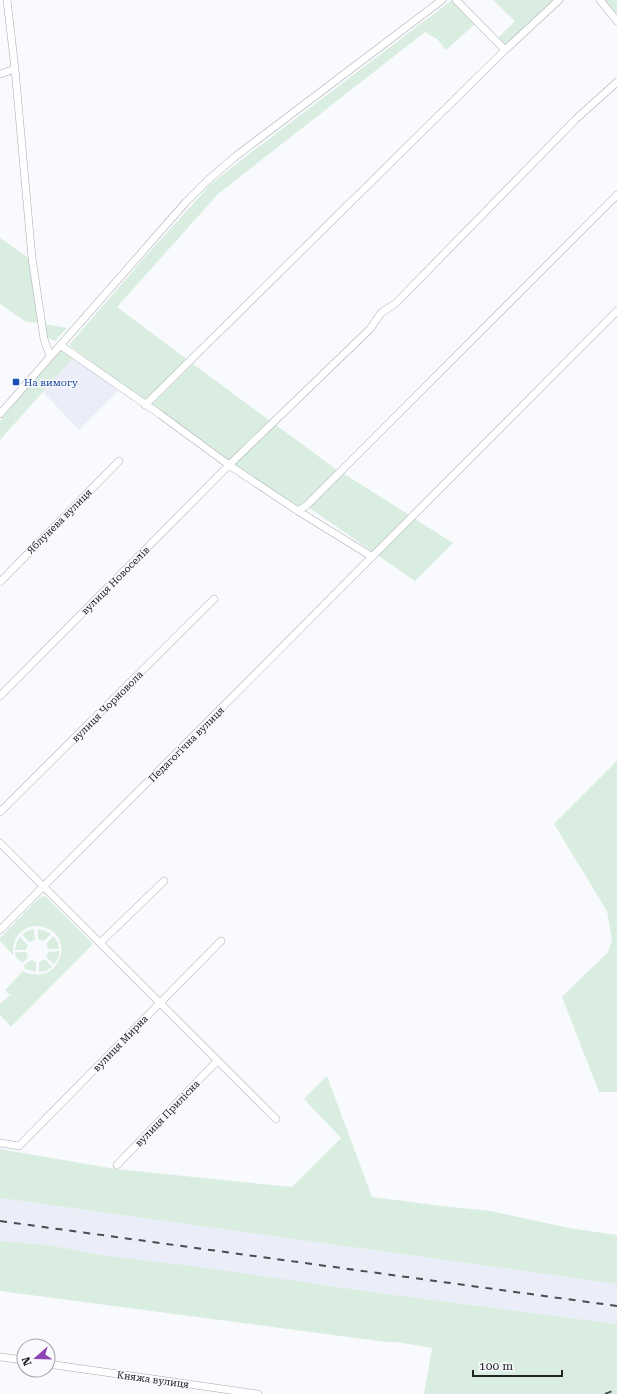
<svg xmlns="http://www.w3.org/2000/svg" width="617" height="1394" font-family="'Roboto Serif',serif">
  <rect width="100%" height="100%" fill="#f9fafe"/>
  <!-- built -->
  <path fill="#ebedf8" d="M73,358L119,390L79,430L43,392Z
    M0,1198L617,1284V1324L372,1292L101,1255L49,1245L0,1241Z"/>
  <!-- green -->
  <path fill="#d9eee0" d="M452,0H453L476,23L446,50L437,39L425,32L218,194L117,307L188,360L144,401L69,345L144,258L210,185L240,161Z
    M493,0H553L505,46L498,38L515,21Z
    M603,0H617V12L614,14Z
    M0,238L29,258L40,323L26,322L0,304Z
    M45,324L67,328L55,341L47,338Z
    M62,350L73,358L0,440V421L30,386L33,388L38,382L35,380Z
    M193,364L269,420L229,460L152,404Z
    M276,425L337,470L305,502L297,508L234,464Z
    M343,473L453,543L415,581L308,507Z
    M617,761V1092H599L562,997L608,952L612,940L607,911L554,824Z
    M45,896L93,944L11,1027L0,1015V1004L10,995L5,990L23,971C60,989 77,935 43,927C37,925 30,926 25,929C15,935 13,944 13,955L0,941V938L39,898Z
    M34,929L35,940L29,942L22,934L30,930Z
    M38,929L45,931L51,934L44,941L38,939Z
    M53,936L58,942L59,949H48L46,944Z
    M20,937L28,945L26,950H15L16,944Z
    M60,951L58,959L54,964L46,957L48,952Z
    M15,952H26L28,958L22,963L16,957Z
    M45,959L52,967L46,971L39,972V962Z
    M31,960L36,962V972L25,969L24,965Z
    M327,1076L372,1197L442,1206L491,1211L569,1228L617,1235V1284L0,1198V1149L115,1169L292,1187L341,1138L304,1099Z
    M0,1241L49,1245L101,1255L199,1267L372,1292L617,1324V1394H424L432,1348L397,1342H386L0,1291Z"/>
  <g fill="none" stroke-linecap="round" stroke-linejoin="round">
    <defs>
      <path id="minor" d="M7,0L15,69L32,258L44,339L50,356
        M600,0L617,21
        M505,50L559,0
        M0,74L15,69
        M60,345L161,415L229,465L298,511L371,556
        M145,405L505,50L456,0
        M0,414L186,202L207,181L236,156L442,0
        M298,511L307,505L617,195
        M0,582L119,461
        M0,696L229,465L370,329L381,313L396,303L576,119L617,82
        M0,812L214,599
        M0,843L276,1119
        M0,930L617,311
        M100,943L164,881
        M0,1143L19,1146L221,941
        M117,1165L217,1061
        M0,1357L24,1360
        M48,1364L258,1394"/>
    </defs>
    <!-- minor casing -->
    <use href="#minor" stroke="#a8aab5" stroke-width="8"/>
    <!-- minor -->
    <use href="#minor" stroke="#fff" stroke-width="7"/>
    <!-- rail -->
    <path stroke="#4b4c50" stroke-width="2" stroke-dasharray="7 7" stroke-linecap="butt" d="M0,1221L617,1306
      M605,1394L617,1389"/>
  </g>
  <!-- markers -->
  <rect fill="#1a4fb4" stroke="#f9fafe" stroke-width="1.5" x="12" y="378" width="8" height="8" rx="2"/>
  <g text-anchor="middle" stroke-width="3" stroke-linejoin="round" paint-order="stroke">
    <!-- transit labels -->
    <g font-size="10" fill="#164399" stroke="#f9fafe" text-anchor="start">
      <text x="24" y="386">На вимогу</text>
    </g>
    <!-- street labels -->
    <g font-size="10" fill="#222327" stroke="#f9fafe">
      <text transform="translate(59 521) rotate(-45)" y="4">Яблунева вулиця</text>
      <text transform="translate(115 580) rotate(-45)" y="4">вулиця Новоселів</text>
      <text transform="translate(107 706) rotate(-45)" y="4">вулиця Чорновола</text>
      <text transform="translate(186 744) rotate(-45)" y="4">Педагогічна вулиця</text>
      <text transform="translate(120 1043) rotate(-46)" y="4">вулиця Мирна</text>
      <text transform="translate(167 1113) rotate(-46)" y="4">вулиця Прилісна</text>
      <text transform="translate(153 1379) rotate(8)" y="4">Княжа вулиця</text>
    </g>
  </g>
  <!-- north arrow -->
  <g transform="translate(36 1358) rotate(250)"><circle r="19" fill="#f9fafe" stroke="#a3a4a8"/>
  <path d="M0-3L7 15L0 10L-7 15Z" fill="#8e43b4"/>
  <text y="-6" font-size="11" font-weight="bold" text-anchor="middle" fill="#222327">N</text>
  </g>
  <!-- scale -->
  <path d="M473 1370v6h89v-6" fill="none" stroke="#222327" stroke-width="2"/>
  <text x="479" y="1370" font-size="12" fill="#222327" stroke="#f9fafe" stroke-width="3" paint-order="stroke">100 m</text>
</svg>
